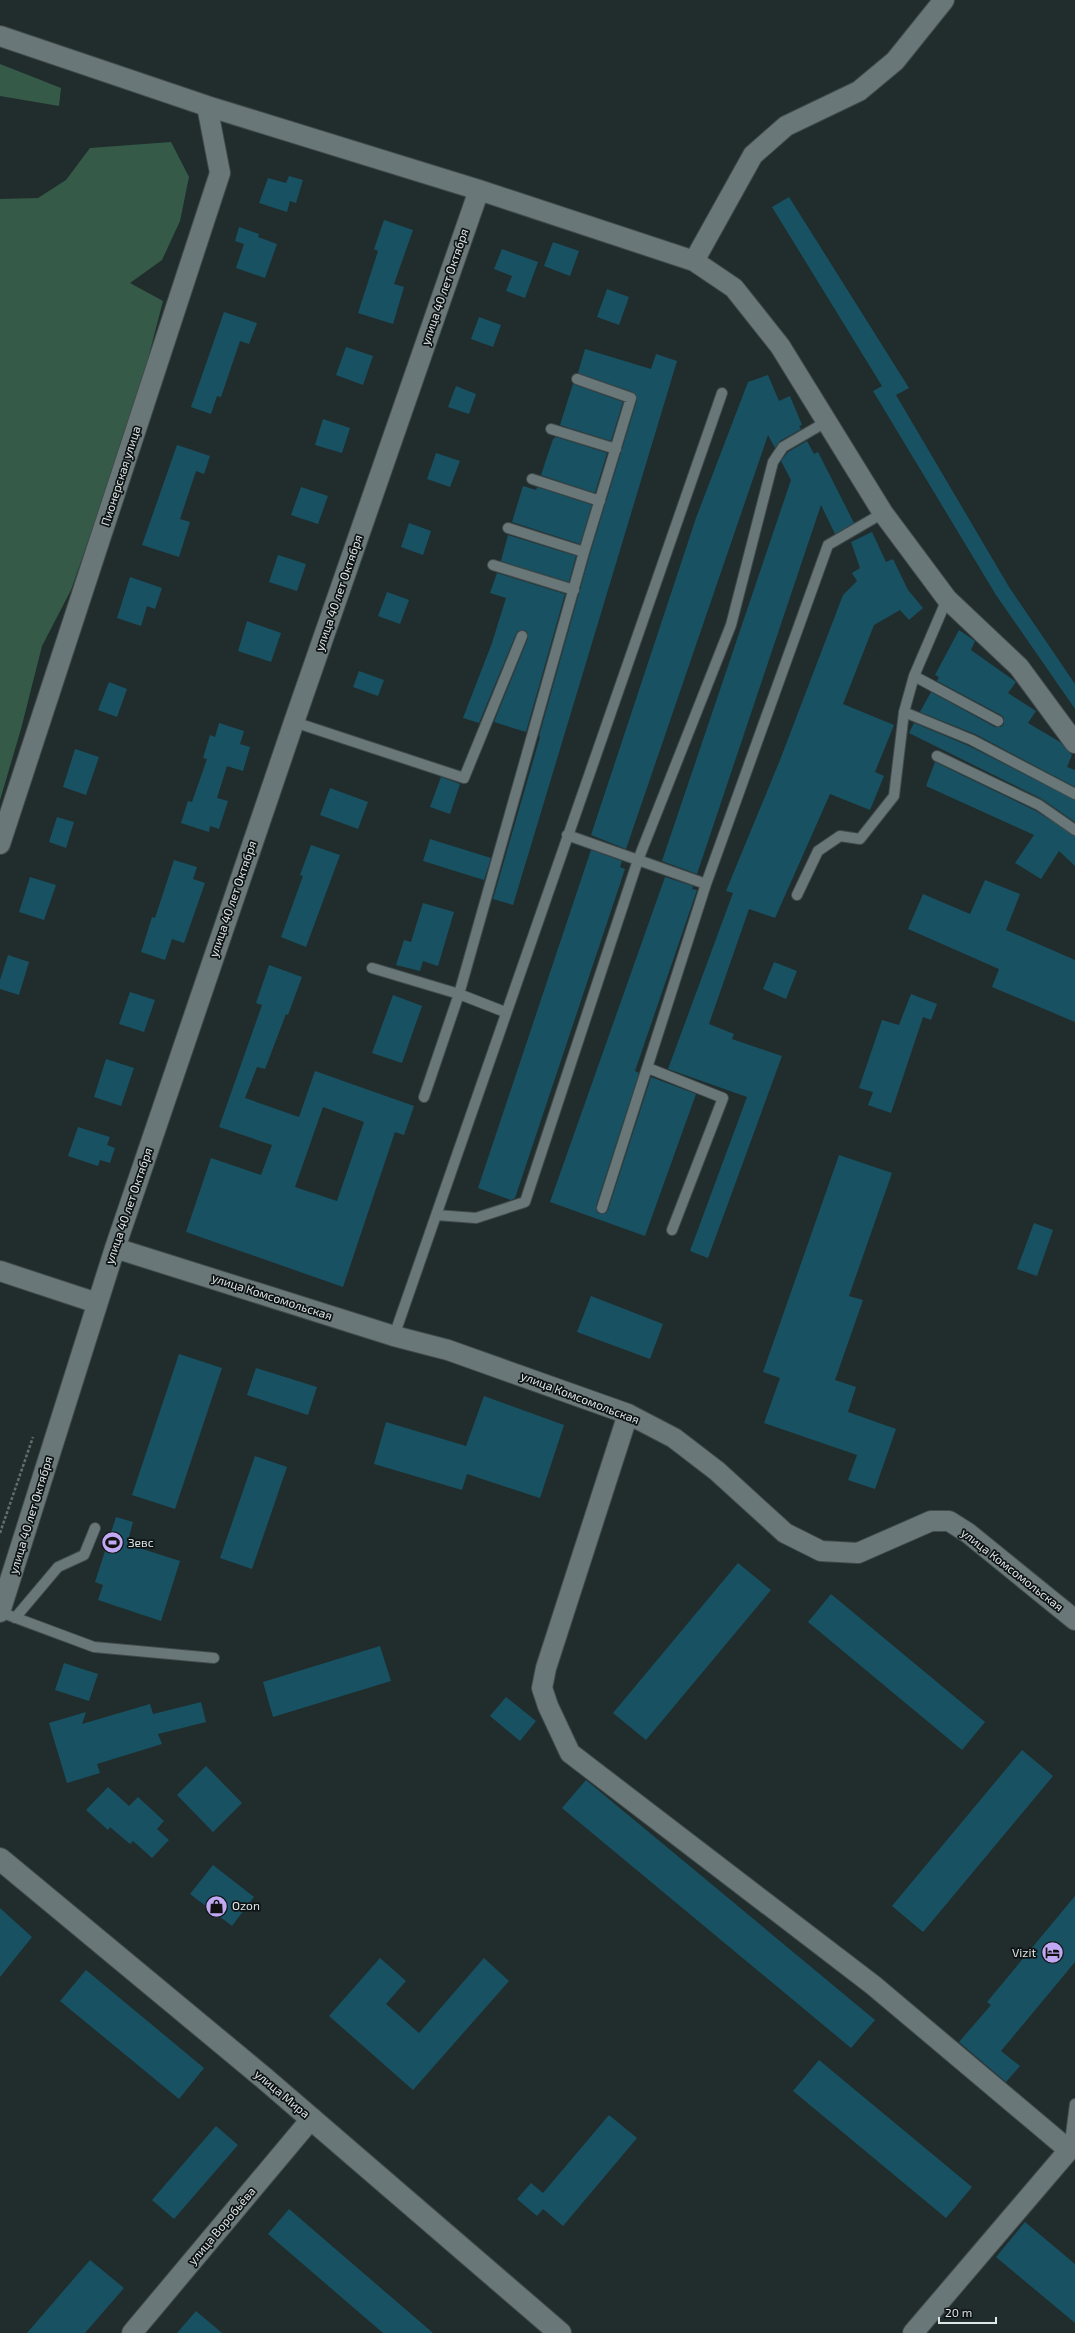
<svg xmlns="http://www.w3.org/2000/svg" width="1075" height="2333" font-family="'Exo 2',sans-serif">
  <rect width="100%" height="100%" fill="#212c2d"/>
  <!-- green -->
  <path fill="#355b48" d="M0,64L61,88L59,106L0,96Z
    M171,142L189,177L180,221L162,260L130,283L163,301L137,401L71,590L42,646L21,729L0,800V199L38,198L66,180L90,148Z"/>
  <!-- building -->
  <path fill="#185262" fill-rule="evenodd" d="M289,176L303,180L296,203L290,201L287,212L259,203L268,178L286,183Z
    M789,197L909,388L896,395L1009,587L1075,684V709L996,595L873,391L882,386L772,207Z
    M384,220L413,230L394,284L404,287L393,324L358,313L378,251L374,249Z
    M239,227L259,234L258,237L277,244L265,278L236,268L244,244L235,241Z
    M553,242L579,251L570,276L544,266Z
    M502,249L538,262L525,298L506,291L512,276L494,269Z
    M607,289L629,297L619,325L597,317Z
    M224,312L257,323L249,344L240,341L221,397L217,396L211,414L191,407Z
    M479,317L501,325L493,347L471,339Z
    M346,347L373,356L363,385L336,375Z
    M585,349L651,369L656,354L677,361L513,905L493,899L540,737L539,736L590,554L637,400L633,392L578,373Z
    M768,375L779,401L790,396L802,425L799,426L801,429L780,441L775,448L768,435L626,849L591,835L696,518L748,382Z
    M573,384L623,402L611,441L560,425Z
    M456,386L476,394L469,414L448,407Z
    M323,419L350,428L342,453L315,445Z
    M556,437L607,453L595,493L541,475L553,439Z
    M807,441L814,454L818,452L854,523L835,534L821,505L697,874L662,861L791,480L781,461L788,452Z
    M177,445L210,456L204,474L196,471L180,519L190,522L179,557L142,545Z
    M436,453L460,461L450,487L427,479Z
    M523,486L536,490L537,487L592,505L580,544L512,522Z
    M301,487L328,496L318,524L291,515Z
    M409,523L431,531L423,555L401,547Z
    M872,532L886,562L893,559L908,590L923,608L909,620L900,610L874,625L843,704L894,725L875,772L884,776L870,810L830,794L775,918L749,909L709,1024L734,1034L732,1039L782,1056L708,1258L690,1251L747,1097L668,1069L733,893L726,891L780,760L843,595L857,581L852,573L860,568L851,542Z
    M508,535L576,556L569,582L501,561Z
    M278,555L306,564L297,591L269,582Z
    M497,573L565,594L526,732L494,722L528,638L527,632L524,630L518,631L516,634L479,723L463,718L492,643L506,598L490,593Z
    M130,577L162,588L155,609L147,606L141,626L117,618Z
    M387,592L409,600L400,624L378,616Z
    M247,621L281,633L271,662L238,651Z
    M959,630L975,641L971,650L1016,682L1008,693L1036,711L1028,723L1060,742L1072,755L1067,767L1075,770V787L975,734L920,712L931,692L995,727H1001L1004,724V718L1001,715L937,681L939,677L935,675Z
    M359,671L384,680L378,696L353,687Z
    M109,682L127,689L117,717L98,710Z
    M219,723L244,731L240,744L250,747L243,771L227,766L217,798L228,801L219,829L210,826L209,832L181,823L188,801L192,802L207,759L203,758L210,735L215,737Z
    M914,723L969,746L1075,800V822L1042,799L909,733Z
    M75,749L99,757L86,795L63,787Z
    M935,762L1036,811L1075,836V866L1059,851L1041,879L1015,863L1034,835L926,786Z
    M441,777L460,784L450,814L430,807Z
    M330,788L368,802L358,829L320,815Z
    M57,817L74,822L66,848L49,842Z
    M430,839L491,858L484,880L423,861Z
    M311,845L340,855L306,947L281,937L303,876L300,875Z
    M591,850L622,861L620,867L625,869L515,1198L511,1200L478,1188Z
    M174,860L197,867L193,879L205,883L184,943L172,939L165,960L141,952L152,917L155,918Z
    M30,877L56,885L44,920L19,912Z
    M665,877L693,886L692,889L697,890L635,1071L639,1073L596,1206L597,1212L600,1214L606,1213L608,1210L651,1077L696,1094L645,1236L550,1202Z
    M985,880L1020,894L1006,930L1075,960V1022L992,987L999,969L908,929L923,894L970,914Z
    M423,903L454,912L438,966L423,961L420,971L396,965L404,940L411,942Z
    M8,955L29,962L19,995L0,989V980Z
    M774,962L797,971L786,999L763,989Z
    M269,965L302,977L288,1015L286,1014L265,1069L257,1067L245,1098L299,1117L315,1071L414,1106L404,1135L395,1132L343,1287L186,1232L211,1158L261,1175L272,1145L219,1127L262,1005L256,1003ZM323,1107L364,1122L337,1201L295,1187Z
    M130,992L155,1000L144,1032L119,1024Z
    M911,994L937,1004L931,1020L923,1017L891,1113L868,1105L873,1092L859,1088L882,1020L899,1025Z
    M393,995L422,1006L402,1063L372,1053Z
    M106,1059L134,1068L121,1106L94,1097Z
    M78,1127L110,1137L107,1145L115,1148L110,1163L100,1160L98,1166L68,1156Z
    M839,1155L892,1173L849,1296L863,1300L835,1380L856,1387L848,1412L896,1429L875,1489L848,1480L857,1455L764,1423L780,1378L763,1372Z
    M1034,1223L1053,1230L1037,1276L1017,1269Z
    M591,1296L663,1324L650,1359L577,1332Z
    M179,1354L222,1368L175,1509L132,1495Z
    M256,1368L317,1387L308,1415L247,1395Z
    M484,1396L564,1425L540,1498L467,1474L462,1490L374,1464L386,1422L466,1446Z
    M255,1456L287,1467L252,1569L220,1558Z
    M116,1517L133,1522L127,1544L180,1561L161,1621L98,1600L103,1585L95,1582Z
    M738,1563L771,1590L646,1740L613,1713Z
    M831,1594L985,1722L962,1750L808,1622Z
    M380,1646L391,1681L273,1717L263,1682Z
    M64,1663L98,1674L89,1701L55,1690Z
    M506,1697L536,1721L520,1741L490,1716Z
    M201,1702L206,1722L158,1734L162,1744L97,1764L100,1773L67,1783L49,1723L86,1712L82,1724L150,1704L153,1714Z
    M1022,1750L1053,1776L923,1932L892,1906Z
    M206,1766L242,1803L213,1832L177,1795Z
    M586,1780L875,2020L851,2048L562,1808Z
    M108,1787L129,1806L138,1797L164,1821L157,1829L169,1840L152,1858L133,1841L130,1844L110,1827L108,1830L86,1810Z
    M213,1865L254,1897L232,1926L190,1894Z
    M1075,1896V1962L1001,2051L1020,2066L1006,2082L959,2042L991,2005L987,2002Z
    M0,1908L32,1937L0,1977Z
    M380,1958L406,1981L386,2004L419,2033L484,1958L509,1981L413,2090L329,2016Z
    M86,1970L204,2068L179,2099L60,2001Z
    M819,2060L972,2187L946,2218L793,2091Z
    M609,2115L637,2138L563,2226L543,2209L537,2216L517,2199L531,2183L543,2193Z
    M216,2126L238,2145L174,2219L152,2200Z
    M289,2209L433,2333H383L268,2234Z
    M1025,2222L1075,2264V2323L996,2257Z
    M90,2260L124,2288L85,2333H27Z
    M196,2311L222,2333H177Z"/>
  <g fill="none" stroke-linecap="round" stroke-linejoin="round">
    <defs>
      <path id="service" d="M551,429L616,449
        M532,479L600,501
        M508,528L584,552
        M493,565L574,590
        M914,676L998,721
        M904,712L972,740L1075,794
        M294,722L464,778L522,636
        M937,756L1039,805L1075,830
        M706,884L638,860L731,625L773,462L783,447L826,422
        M797,895L818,851L840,836L860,839L894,796L904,712L914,676L947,599
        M372,968L459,994L505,1012
        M648,1068L723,1098L672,1230
        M424,1097L459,994L584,552L631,398L577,379
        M602,1208L706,884L828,545L883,513
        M436,1215L476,1218L525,1202L638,860L567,835
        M394,1336L722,393
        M0,1612L94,1647L214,1658
        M15,1618L58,1567L84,1555L95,1528
        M1069,2150L1075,2104"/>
      <path id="minor" d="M0,36L207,106L479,190L694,261L734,288L780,346L883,513L947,599L1019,667L1075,743
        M694,261L753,155L786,126L859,91L895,61L944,0
        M0,844L220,173L207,106
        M115,1248L394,1336L448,1350L628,1414L674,1438L717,1471L785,1533L821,1551L858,1553L931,1521H949L968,1533L1075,1620
        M0,1271L97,1303
        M628,1414L546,1668L542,1688L548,1706L570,1753L873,1985L1069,2150L913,2333
        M0,1612L115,1248L294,722L479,190
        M132,2333L312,2118"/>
      <path id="tertiary" d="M0,1859L264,2078L560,2333"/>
    </defs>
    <!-- service casing -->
    <use href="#service" stroke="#414b4c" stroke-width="12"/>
    <!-- minor casing -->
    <use href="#minor" stroke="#414b4c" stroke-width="22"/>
    <!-- tertiary casing -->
    <use href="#tertiary" stroke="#414b4c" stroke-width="24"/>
    <!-- path -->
    <path stroke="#636d6e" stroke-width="2.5" stroke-dasharray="3 2" stroke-linecap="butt" d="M0,1533L33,1437"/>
    <!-- service -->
    <use href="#service" stroke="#6a7778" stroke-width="10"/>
    <!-- minor -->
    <use href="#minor" stroke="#6a7778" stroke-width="20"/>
    <!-- tertiary -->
    <use href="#tertiary" stroke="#6a7778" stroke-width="22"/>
  </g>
  <!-- icons -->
  <defs>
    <symbol id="stadium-disc" viewBox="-11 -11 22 22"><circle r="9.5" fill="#c0a8f3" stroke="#0e1314"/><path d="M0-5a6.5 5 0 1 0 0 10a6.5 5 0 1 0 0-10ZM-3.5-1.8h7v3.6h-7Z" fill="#111"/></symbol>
    <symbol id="shop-disc" viewBox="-11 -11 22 22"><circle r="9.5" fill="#c0a8f3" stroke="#0e1314"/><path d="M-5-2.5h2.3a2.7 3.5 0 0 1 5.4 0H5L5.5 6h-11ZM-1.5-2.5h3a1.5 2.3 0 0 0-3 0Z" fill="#111"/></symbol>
    <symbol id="hotel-disc" viewBox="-11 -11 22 22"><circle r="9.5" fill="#c0a8f3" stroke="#0e1314"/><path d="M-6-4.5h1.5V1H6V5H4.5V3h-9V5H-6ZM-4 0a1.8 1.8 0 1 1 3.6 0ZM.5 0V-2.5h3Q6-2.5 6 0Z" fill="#111"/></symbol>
  </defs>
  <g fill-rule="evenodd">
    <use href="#stadium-disc" x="100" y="1530" width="25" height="25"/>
    <use href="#shop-disc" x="204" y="1894" width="25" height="25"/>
    <use href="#hotel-disc" x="1040" y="1940" width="25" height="25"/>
  </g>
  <g text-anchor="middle" stroke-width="3.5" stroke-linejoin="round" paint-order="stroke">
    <!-- street labels -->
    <g font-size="12" fill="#dfe6e7" stroke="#0e1314">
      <text transform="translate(445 287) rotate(-71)" y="4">улица 40 лет Октября</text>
      <text transform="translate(121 476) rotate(-72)" y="4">Пионерская улица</text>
      <text transform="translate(339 593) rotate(-71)" y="4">улица 40 лет Октября</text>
      <text transform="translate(233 899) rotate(-71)" y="4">улица 40 лет Октября</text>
      <text transform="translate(129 1206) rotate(-71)" y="4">улица 40 лет Октября</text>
      <text transform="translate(272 1297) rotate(18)" y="4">улица Комсомольская</text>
      <text transform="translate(580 1398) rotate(21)" y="4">улица Комсомольская</text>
      <text transform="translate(31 1515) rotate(-73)" y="4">улица 40 лет Октября</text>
      <text transform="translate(1012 1570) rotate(38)" y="4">улица Комсомольская</text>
      <text transform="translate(282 2094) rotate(40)" y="4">улица Мира</text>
      <text transform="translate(222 2226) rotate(-50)" y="4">улица Воробьёва</text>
    </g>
    <!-- poi labels -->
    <g font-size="12" fill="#dfe6e7" stroke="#0e1314" text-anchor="start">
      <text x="128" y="1547">Зевс</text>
      <text x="232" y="1910">Ozon</text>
      <text x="1036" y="1957" text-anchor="end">Vizit</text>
    </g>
  </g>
  <!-- scale -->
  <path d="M939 2317v6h57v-6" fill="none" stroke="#dfe6e7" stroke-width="2"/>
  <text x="945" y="2317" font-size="12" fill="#dfe6e7" stroke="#0e1314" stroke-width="3" paint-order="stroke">20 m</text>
</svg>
